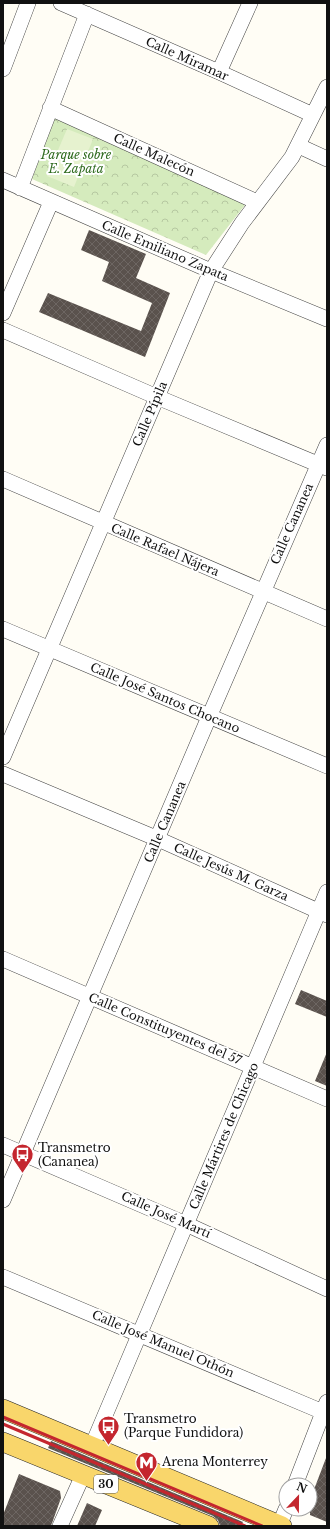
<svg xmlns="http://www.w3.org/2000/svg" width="330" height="1529" font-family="'Libre Baskerville',serif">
  <defs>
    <pattern id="park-crowns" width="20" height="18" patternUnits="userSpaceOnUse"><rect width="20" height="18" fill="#d5ebbd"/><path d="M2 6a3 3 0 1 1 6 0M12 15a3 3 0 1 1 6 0" fill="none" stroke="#b6c8a1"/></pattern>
    <pattern id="building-cross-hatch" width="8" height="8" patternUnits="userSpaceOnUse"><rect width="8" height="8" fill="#5a524d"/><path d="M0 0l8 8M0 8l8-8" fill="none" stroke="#6d6662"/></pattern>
  </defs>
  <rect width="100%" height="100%" fill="#fffdf5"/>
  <!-- park -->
  <path fill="url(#park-crowns)" d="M55,117L248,201L206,255L32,179Z"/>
  <!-- pitch -->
  <path fill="#e6f2cf" d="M67,129L93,139L74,187L47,176Z"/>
  <!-- building -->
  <path fill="url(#building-cross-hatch)" d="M89,230L146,254L136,278L170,293L145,357L39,312L48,293L141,331L152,303L102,281L109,262L81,250Z
    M301,990L327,1001V1017L295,1004Z
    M327,1052V1086L315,1081Z
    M51,1441L243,1522L241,1526H220L218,1520L213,1516L48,1448Z
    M326,1458H327V1522L310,1515V1500Z
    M19,1474L60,1491L61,1498L51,1526H3V1515Z
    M87,1503L102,1510L95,1526H77Z"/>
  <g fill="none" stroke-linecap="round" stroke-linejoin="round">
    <defs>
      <path id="minor" d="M61,3L219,72L313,115
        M3,69L28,3
        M219,72L250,3
        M50,108L257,202
        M299,146L327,159
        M3,180L211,271L327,319
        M20,188L87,14
        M3,313L51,202
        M3,330L157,397L327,468
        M3,479L327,619
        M3,629L327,766
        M3,757L211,271L242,223L292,157L327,87
        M3,774L158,839L327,915
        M3,959L327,1099
        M3,1145L186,1224L327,1289
        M3,1200L209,717L327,445
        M3,1277L323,1412
        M92,1446L327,892
        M295,1485L327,1402
        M60,1526L83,1475
        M279,1526L286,1509"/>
      <path id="major" d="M3,1409L282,1526
        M3,1442L209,1526"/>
    </defs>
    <!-- minor casing -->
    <use href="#minor" stroke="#444" stroke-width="16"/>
    <!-- major casing -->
    <use href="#major" stroke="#222" stroke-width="20"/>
    <!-- minor -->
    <use href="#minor" stroke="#fff" stroke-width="15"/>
    <!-- major -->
    <use href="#major" stroke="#f9d66b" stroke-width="19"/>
    <!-- rail -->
    <path stroke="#c4262e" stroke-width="3" d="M3,1417L262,1526
      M3,1424L245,1526"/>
  </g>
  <!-- icons -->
  <defs>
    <symbol id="bus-pin" viewBox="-11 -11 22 30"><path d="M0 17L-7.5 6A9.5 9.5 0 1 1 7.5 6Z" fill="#c4262e" stroke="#fff"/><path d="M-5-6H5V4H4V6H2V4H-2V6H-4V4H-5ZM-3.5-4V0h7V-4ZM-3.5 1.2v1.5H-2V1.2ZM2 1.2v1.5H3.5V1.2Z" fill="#fff"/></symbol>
    <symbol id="metro-pin" viewBox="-11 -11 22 30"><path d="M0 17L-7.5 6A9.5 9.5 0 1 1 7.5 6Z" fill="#c4262e" stroke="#fff"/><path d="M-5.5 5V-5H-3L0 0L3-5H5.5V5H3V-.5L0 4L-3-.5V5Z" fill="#fff"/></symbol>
  </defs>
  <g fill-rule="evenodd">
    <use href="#bus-pin" x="10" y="1142" width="25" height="34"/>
    <use href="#bus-pin" x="96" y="1414" width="25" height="34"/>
    <use href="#metro-pin" x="134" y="1450" width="25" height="34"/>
  </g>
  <g text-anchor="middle" stroke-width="4" stroke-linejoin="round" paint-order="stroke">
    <!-- shield labels -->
    <rect fill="#fff" stroke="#585858" stroke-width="1" x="94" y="1475" width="24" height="18" rx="3"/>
    <g font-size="11" font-weight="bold" fill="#111">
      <text x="106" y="1488">30</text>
    </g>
    <!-- street labels -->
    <g font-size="12" fill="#111" stroke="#fff">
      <text transform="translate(187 59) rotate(24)" y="4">Calle Miramar</text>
      <text transform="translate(154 155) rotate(24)" y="4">Calle Malecón</text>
      <text transform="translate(165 251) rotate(23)" y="4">Calle Emiliano Zapata</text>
      <text transform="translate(150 414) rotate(-67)" y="4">Calle Pípila</text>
      <text transform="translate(292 524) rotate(-66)" y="4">Calle Cananea</text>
      <text transform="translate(165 550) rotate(23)" y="4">Calle Rafael Nájera</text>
      <text transform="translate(165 698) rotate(23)" y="4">Calle José Santos Chocano</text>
      <text transform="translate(165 822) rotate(-67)" y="4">Calle Cananea</text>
      <text transform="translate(231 872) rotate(24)" y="4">Calle Jesús M. Garza</text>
      <text transform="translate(165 1029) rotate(23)" y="4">Calle Constituyentes del 57</text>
      <text transform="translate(224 1136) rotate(-67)" y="4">Calle Mártires de Chicago</text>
      <text transform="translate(166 1215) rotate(24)" y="4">Calle José Martí</text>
      <text transform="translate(163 1344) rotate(23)" y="4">Calle José Manuel Othón</text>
    </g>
    <!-- park labels -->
    <g font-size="12" font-style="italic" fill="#2f6b1f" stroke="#fff">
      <text x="76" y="159">Parque sobre<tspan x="76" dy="14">E. Zapata</tspan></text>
    </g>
    <!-- poi labels -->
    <g font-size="12" fill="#111" stroke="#fff" text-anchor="start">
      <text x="38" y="1152">Transmetro<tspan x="38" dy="14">(Cananea)</tspan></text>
      <text x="124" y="1423">Transmetro<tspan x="124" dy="14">(Parque Fundidora)</tspan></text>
      <text x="162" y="1466">Arena Monterrey</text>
    </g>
  </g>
  <!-- border -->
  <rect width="330" height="1529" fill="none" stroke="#111111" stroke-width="8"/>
  <!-- north arrow -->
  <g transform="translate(298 1497) rotate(22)"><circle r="19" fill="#ffffff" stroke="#a0a0a0"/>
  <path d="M0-3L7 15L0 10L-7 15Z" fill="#c4262e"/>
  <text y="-6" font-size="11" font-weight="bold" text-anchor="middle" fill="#111111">N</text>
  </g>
</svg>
